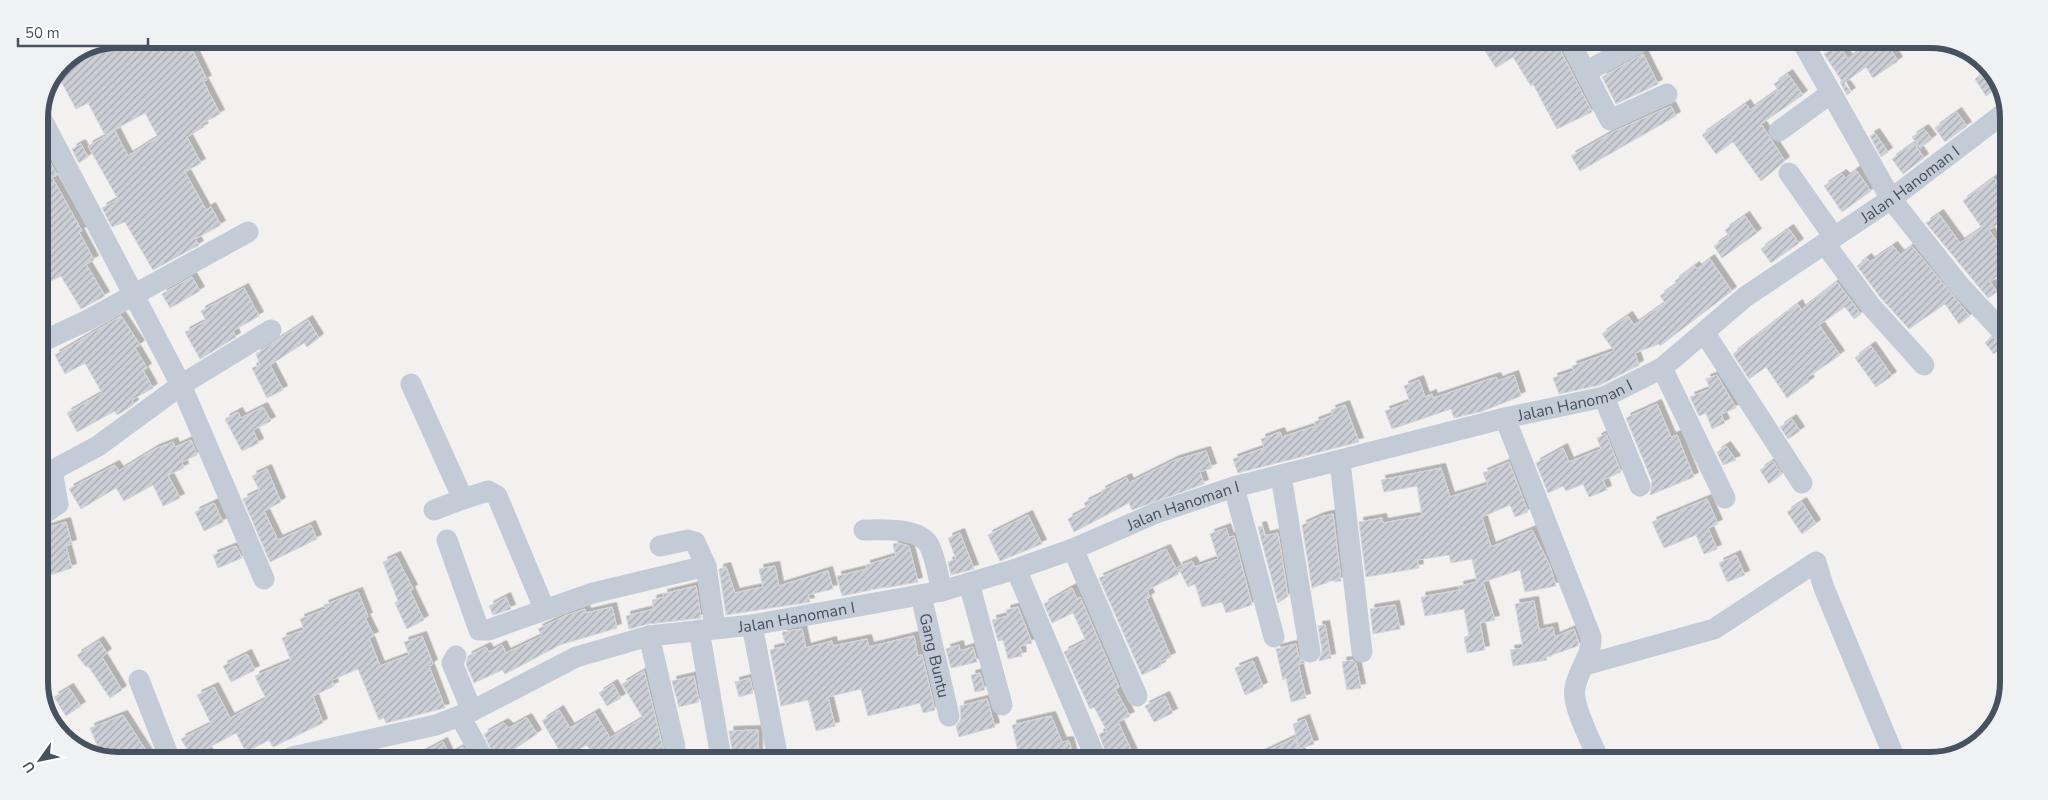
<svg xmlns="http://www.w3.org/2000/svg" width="2048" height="800" font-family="'Nunito Sans',sans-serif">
  <defs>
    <pattern id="building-hatch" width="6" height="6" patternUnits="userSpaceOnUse" patternTransform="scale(1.25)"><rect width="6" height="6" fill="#cccfd6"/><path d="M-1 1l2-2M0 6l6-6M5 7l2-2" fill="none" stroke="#a7aab1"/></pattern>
    <filter id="shadow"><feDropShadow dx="4.5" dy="-4.5" stdDeviation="0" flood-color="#0004"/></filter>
  </defs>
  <rect width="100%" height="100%" fill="#f3f1f0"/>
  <!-- building -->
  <path fill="url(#building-hatch)" stroke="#d4d6dc" filter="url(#shadow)" d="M135,39H187L207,80L203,81L220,114L201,124L204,127L187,137L201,163L185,172L206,210L211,207L221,225L195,239L199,245L153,270L125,222L112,227L102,208L118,199L88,146L115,131L128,156L158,137L145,113L105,135L88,103L76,109L57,74L60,66L84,53L92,50L93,52L105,45L110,53Z
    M1494,42H1556L1592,112L1557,129L1533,84L1531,86L1513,57L1496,68L1484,49Z
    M1870,43H1886L1898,61L1873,78L1866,67L1844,83L1851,92L1847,95L1840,82L1842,81L1824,54L1838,44L1848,59Z
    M1643,54L1658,84L1616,104L1602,77Z
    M1990,69L1999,87L1986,96L1975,79Z
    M1788,74L1803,95L1761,124L1785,161L1761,181L1733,142L1716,154L1702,135L1746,104L1750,110L1778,90L1774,84Z
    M1671,106L1676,116L1580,171L1571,156L1615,131Z
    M1957,112L1967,126L1945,142L1935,128Z
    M1924,129L1932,139L1920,148L1912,137Z
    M1875,133L1888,152L1881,157L1870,136Z
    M39,142L57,175L52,177L82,231L79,232L94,260L86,264L105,296L81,309L61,276L39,287Z
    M1914,143L1924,158L1903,174L1892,159Z
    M81,144L88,157L79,163L72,149Z
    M1856,170L1871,191L1842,212L1824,186L1842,174L1846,178Z
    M1994,178L2008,199V217L1989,230L2008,258V269L1990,282L1997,292L1988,298L1926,223L1939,214L1960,243L1982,228L1963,201Z
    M1745,216L1757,233L1722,258L1714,246L1729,236L1725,230Z
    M1789,229L1799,243L1771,263L1761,249Z
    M1893,246L1900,255L1912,246L1970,316L1959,324L1945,304L1909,329L1880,297L1857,266L1867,258L1870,262Z
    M1710,259L1732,291L1660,346L1659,344L1635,353L1639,365L1600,385L1559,394L1553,378L1574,371L1572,366L1614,351L1602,334L1628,316L1634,325L1665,303L1660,296L1677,284L1675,281L1695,266L1697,269Z
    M192,277L200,291L170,308L162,294Z
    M1837,282L1861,314L1854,319L1845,307L1819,325L1840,355L1807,378L1810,381L1787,398L1766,367L1749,379L1733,354L1798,304L1801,310Z
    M244,288L259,316L233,331L236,337L200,359L185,332L206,321L201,311Z
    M121,316L140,345L135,348L147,368L143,370L153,388L132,400L134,404L124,411L117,415L115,411L77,432L67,413L102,393L85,363L65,374L55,355Z
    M308,320L319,338L307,347L304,343L270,365L283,390L267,398L252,368L260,365L256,354Z
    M1991,337L2001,340L2004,344L1994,354L1985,343Z
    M1871,346L1892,376L1876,387L1855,358Z
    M1514,375L1521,396L1483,411L1454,418L1451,409L1392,429L1385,411L1410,402L1404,386L1419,380L1425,397L1432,394L1433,398L1496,377L1498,381Z
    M1717,375L1736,408L1721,414L1725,423L1712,429L1706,413L1699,416L1690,397L1710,389L1706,379Z
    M1657,404L1671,437L1677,435L1694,477L1650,495L1652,481L1626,418Z
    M1345,405L1359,442L1238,473L1233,459L1264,448L1261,439L1280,432L1282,437L1316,426L1314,422L1333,415L1331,410Z
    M263,407L271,421L253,430L259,443L242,451L225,419L238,412L241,418Z
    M1792,419L1800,431L1788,439L1780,427Z
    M1606,434L1621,472L1603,480L1607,490L1589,497L1583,484L1566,491L1563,486L1548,493L1536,463L1563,448L1569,462L1601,449L1597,438Z
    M191,440L197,455L182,462L184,468L168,475L180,498L163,506L153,485L124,501L116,488L81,509L69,489L115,465L119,471L155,449L173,442L175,447Z
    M1726,446L1736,460L1723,465L1717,452Z
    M1206,451L1212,468L1200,472L1204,484L1132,510L1129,503L1074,532L1068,519L1087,509L1084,503L1102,494L1101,491L1127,478L1129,483L1175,460Z
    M1773,461L1782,474L1769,484L1760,470Z
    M1509,462L1528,512L1515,517L1510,505L1482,517L1491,547L1532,530L1550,566L1556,586L1525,592L1520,570L1483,582L1495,620L1480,623L1485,650L1467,653L1464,637L1469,636L1464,609L1425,616L1421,597L1460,590L1459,586L1477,582L1472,559L1451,563L1449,555L1417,560L1419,568L1366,577L1359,522L1382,518L1383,523L1422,516L1417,486L1384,492L1381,480L1441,468L1450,497L1488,485L1483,473Z
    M267,469L281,502L264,511L278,540L311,525L317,539L270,562L243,499L260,491L252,476Z
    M1707,499L1718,524L1708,528L1717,549L1704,554L1696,535L1664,548L1652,522Z
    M1802,502L1816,524L1802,534L1787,512Z
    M214,503L223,522L204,531L195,512Z
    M1333,514L1341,581L1334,582V580L1312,588L1302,525L1320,517Z
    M1028,515L1042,544L1000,561L988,535Z
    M66,522L72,544L66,546L72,568L47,576L43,562L49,560L40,530Z
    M1262,526L1265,536L1278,533L1288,596L1278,603L1258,527Z
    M1226,528L1229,537L1234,536L1252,605L1226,613L1222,602L1202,607L1195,584L1188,587L1178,567L1192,561L1195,567L1218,559L1210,534Z
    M960,533L974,569L951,575L948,562L956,559L948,538Z
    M898,543L909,546L918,582L885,588V587L842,596L837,576L867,569L866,565L896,556L893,544Z
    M236,546L242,558L218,568L213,555Z
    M1166,549L1179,574L1147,590L1150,597L1146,599L1171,657L1160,662L1161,666L1142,675L1099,578Z
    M1736,555L1745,575L1727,582L1719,563Z
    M396,556L413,589L410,591L424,620L407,629L395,603L398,601L383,562Z
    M775,566L779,586L828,571L833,589L808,595L810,602L726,615L719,569L726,567L735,593L763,587L759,569Z
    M696,586L701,618L648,624L629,629L626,616L654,609L652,600L664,597L663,594Z
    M1072,588L1077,599L1080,597L1119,687L1115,689L1130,716L1118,722L1133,754L1122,759H1108L1099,734L1107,731L1094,707L1090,709L1064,652L1086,641L1073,613L1052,623L1044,604Z
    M358,592L368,617L365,618L374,636L369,638L380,666L409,655L404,642L422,636L433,664L429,666L445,708L386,723L384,718L379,720L358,669L332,680L334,686L313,696L323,723L273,747L269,740L246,752L236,733L206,749L210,757H192L181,739L211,724L197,695L214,687L230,718L266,699L255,676L291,661L282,638L304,630L300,619L326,609L324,605Z
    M506,597L511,609L493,615L489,606Z
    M1534,601L1539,630L1553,627L1555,637L1574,629L1578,640V646L1546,657L1547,660L1513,666L1510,650L1523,648L1515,604Z
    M1395,605L1400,629L1373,634L1370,609Z
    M612,607L617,628L560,645L505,674L502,670L474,683L466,664L468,656L486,647L489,652L502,645L506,653L542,636L538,629L567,615L585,609L586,613Z
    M1018,607L1032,643L1020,646L1022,656L1008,659L1003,640L998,641L992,620L1008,616L1006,610Z
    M1325,625L1331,658L1319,661L1322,650L1318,626Z
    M802,629L806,648L832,641L833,646L867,639L869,647L914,636L918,656L922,655L935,710L923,713L920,703L868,716L861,689L828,697L835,726L816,731L808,700L781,706L770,650L786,646L782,632Z
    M99,641L107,653L102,657L122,690L110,698L88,666L86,667L77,655Z
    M1296,644L1298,654L1305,663L1298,664L1306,698L1291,702L1286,678L1283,680L1276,649Z
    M959,645L960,651L973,647L977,662L951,668L946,649Z
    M247,654L255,670L231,682L223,666Z
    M1353,660L1356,663L1361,688L1347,690L1342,662Z
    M1253,661L1263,687L1245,695L1235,668Z
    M644,671L664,752L653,758H595L587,745L564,758L542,721L559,710L570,728L595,713L610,738L643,718L622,684Z
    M980,673L985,690L975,692L971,675Z
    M694,676L699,702L679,707L672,681Z
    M750,678L753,693L739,697L735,682Z
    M613,684L621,698L607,706L599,693Z
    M69,688L81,706L66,716L54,697Z
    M1165,696L1173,713L1154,722L1145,706Z
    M987,699L995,727L959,737L956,726L961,719L960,706Z
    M123,715L150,757H108L104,748L99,750L90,728Z
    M1051,716L1062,742L1069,741L1074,759H1060L1059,755L1043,759H1020L1012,725Z
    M527,718L537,734L501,758H495L484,734L504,723L509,728Z
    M1305,719L1314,744L1299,749L1304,760H1248L1294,738L1299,748L1293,724Z
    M758,730V758H740L739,755L733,756L729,731Z
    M443,742L449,755L463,747L469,758H413Z"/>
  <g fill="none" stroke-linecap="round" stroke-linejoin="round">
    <!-- minor -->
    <g stroke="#c3cbd6" stroke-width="21">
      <path d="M1570,42L1610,120L1667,94"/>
      <path d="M1803,43L1891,199L1960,286L1999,328"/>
      <path d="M1586,72L1640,42"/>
      <path d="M39,114L181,385L98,446L57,468L53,476L58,504L39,517"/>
      <path d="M1779,131L1831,93"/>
      <path d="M1789,173L1834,237"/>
      <path d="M1825,244L1870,305L1924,365"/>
      <path d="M1704,332L1802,483"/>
      <path d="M39,343L88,320L248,232"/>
      <path d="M1662,368L1725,498"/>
      <path d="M411,384L463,499L488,491L497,496L544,608"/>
      <path d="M1604,397L1640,486"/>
      <path d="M1505,418L1591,637C1592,657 1578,669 1575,688C1571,705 1592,743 1599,760"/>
      <path d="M1340,462L1362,652"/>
      <path d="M1281,476L1310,652"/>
      <path d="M1234,487L1274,637"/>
      <path d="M434,510L463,499"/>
      <path d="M864,530C881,530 919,527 929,545C936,558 938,577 942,591"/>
      <path d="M447,540L479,630H488L593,593L706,566L715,628"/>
      <path d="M660,546L688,540L695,542L706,566"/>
      <path d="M1073,549L1137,696"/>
      <path d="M1016,569L1096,759"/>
      <path d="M264,579L181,385L271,330"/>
      <path d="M969,583L1002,705"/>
      <path id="s1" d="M921,596L949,716"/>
      <path d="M752,625L778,759"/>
      <path d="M699,630L721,758"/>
      <path d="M649,636L675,747"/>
      <path d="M456,656L452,663L472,711"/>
      <path d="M1585,665L1714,629L1816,562L1824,588L1896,761"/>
      <path d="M139,680L169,757"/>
      <path d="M460,716L483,758"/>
      <path id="s2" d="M292,757L436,725L472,711L576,657L649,636L752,625L942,591L1016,569L1073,549L1156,513L1234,487L1505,418L1604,397L1662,368L1745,297L1891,199L2008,110"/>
    </g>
  </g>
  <g text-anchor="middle" stroke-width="4" stroke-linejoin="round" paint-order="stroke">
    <!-- street labels -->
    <g font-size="16" fill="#47515f" stroke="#fff">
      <text dy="6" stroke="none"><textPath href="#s2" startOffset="1741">Jalan Hanoman I</textPath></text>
      <text dy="6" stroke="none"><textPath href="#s2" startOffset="1338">Jalan Hanoman I</textPath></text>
      <text dy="6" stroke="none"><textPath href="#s2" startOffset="932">Jalan Hanoman I</textPath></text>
      <text dy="6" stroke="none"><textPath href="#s2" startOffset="528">Jalan Hanoman I</textPath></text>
      <text dy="6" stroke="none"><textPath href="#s1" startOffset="61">Gang Buntu</textPath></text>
    </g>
  </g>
  <!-- crop -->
  <path d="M0 0H2048V800H0ZM118 48H1930A70 70 0 0 1 2000 118V682A70 70 0 0 1 1930 752H118A70 70 0 0 1 48 682V118A70 70 0 0 1 118 48Z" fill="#f0f1f2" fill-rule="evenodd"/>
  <path fill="none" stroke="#47515f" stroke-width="6" d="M118 48H1930A70 70 0 0 1 2000 118V682A70 70 0 0 1 1930 752H118A70 70 0 0 1 48 682V118A70 70 0 0 1 118 48Z"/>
  <!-- north arrow -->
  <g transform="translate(40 760) rotate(237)" stroke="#ffffff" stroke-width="4" paint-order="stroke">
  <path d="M0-4L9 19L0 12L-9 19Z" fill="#47515f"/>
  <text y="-8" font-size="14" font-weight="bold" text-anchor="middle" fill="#47515f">U</text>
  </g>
  <!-- scale -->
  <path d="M18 38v8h130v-8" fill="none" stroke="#47515f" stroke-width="2.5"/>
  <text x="25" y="38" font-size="15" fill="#47515f" stroke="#ffffff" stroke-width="4" paint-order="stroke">50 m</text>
</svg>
